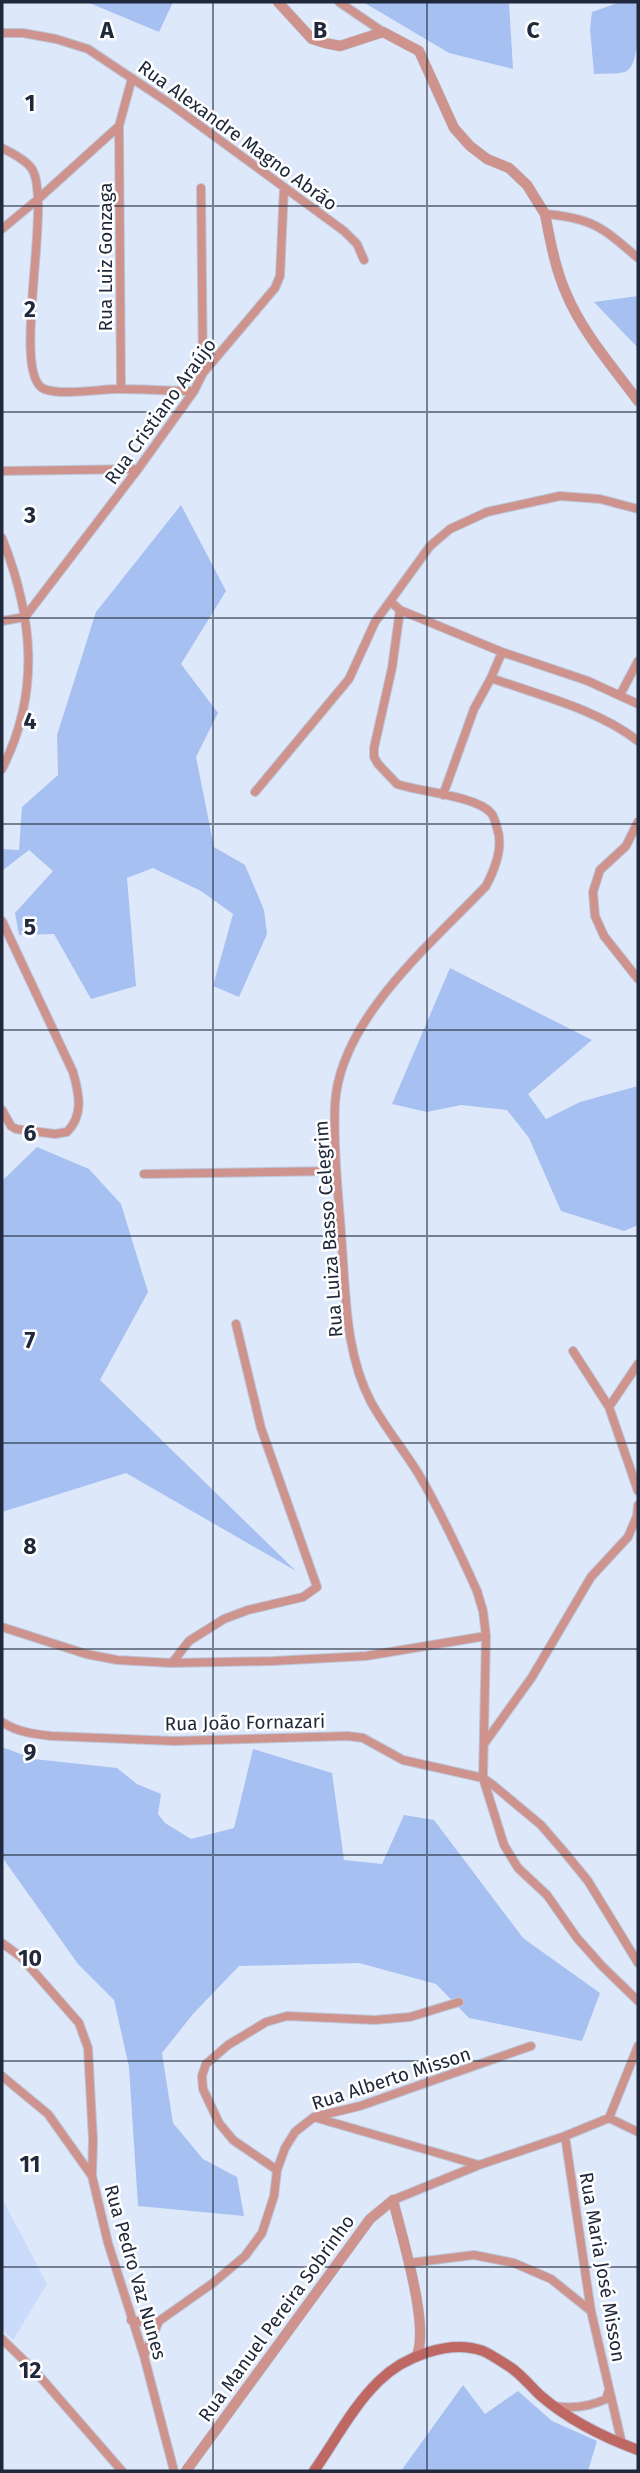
<svg xmlns="http://www.w3.org/2000/svg" width="640" height="2473" font-family="'Fira Sans',sans-serif">
  <rect width="100%" height="100%" fill="#dee8fb"/>
  <!-- built -->
  <path fill="#cadbfc" d="M2,2198L47,2284L13,2340L2,2329Z"/>
  <!-- green -->
  <path fill="#a7c0f2" d="M87,2H173L159,32Z
    M363,2H509L513,69L449,53Z
    M620,2H638C638,18 640,63 627,71C618,75 604,73 594,74L590,29L592,12Z
    M638,296V348L594,302Z
    M181,505L226,591L181,664L218,713L196,757L214,847L245,865L264,910L267,934L239,997L213,986L233,914L201,891L153,868L127,878L136,986L91,999L54,934L19,935L15,913L53,871L29,850L3,870L2,849L19,850L22,807L58,775L57,735L96,612Z
    M450,968L592,1040L528,1094L546,1119L580,1102L638,1086V1225L624,1231L561,1211L529,1138L507,1110L461,1105L427,1112L392,1104Z
    M37,1147L89,1169L121,1204L148,1292L100,1380L296,1571L126,1473L2,1512V1181Z
    M2,1747L34,1759L117,1768L137,1784L161,1794L158,1814L165,1823L191,1839L234,1828L253,1749L332,1773L344,1860L382,1864L404,1815L434,1820L523,1938L600,1993L582,2041L469,2018L436,1984L359,1963L239,1966L193,2014L162,2053L173,2123L203,2159L237,2177L244,2216L138,2206L129,2067L114,2000L78,1964L2,1857Z
    M463,2385L485,2414L518,2391L552,2421L597,2441L588,2471H401Z"/>
  <g fill="none" stroke-linecap="round" stroke-linejoin="round">
    <defs>
      <path id="minor" d="M339,2L383,32
        M2,33H23L56,39L88,49L169,103L344,231L357,244L364,260
        M119,126L121,389
        M2,148C12,153 26,160 32,169C53,203 10,375 44,389C63,396 99,389 119,389C144,389 169,391 194,391
        M201,188L203,373
        M545,214C593,218 603,228 638,258
        M2,229L37,200L119,126L132,78
        M2,471L138,469
        M2,538C33,616 41,692 2,769
        M391,602L400,610L502,652L588,681L638,704
        M400,610L392,668L374,748V757L378,764L397,784C420,792 477,796 491,813C494,816 496,824 497,828C504,847 495,869 486,886C431,944 340,1019 335,1104C333,1151 339,1200 342,1247C346,1299 346,1355 371,1402C384,1426 403,1449 418,1473C440,1510 459,1551 477,1591L483,1611L486,1636L483,1778L504,1845L518,1868L547,1895L577,1938L602,1966L638,2001
        M2,621L25,617L138,469L194,391L203,373L275,288L280,276L284,188
        M491,678C539,695 599,710 638,741
        M620,695L638,661
        M255,792L349,679L375,622L430,546L450,529L487,512L560,496L600,499L638,509
        M443,795L474,709L491,678L502,652
        M638,822L626,846L600,870L593,892L595,916L604,936L638,979
        M2,921L73,1072C79,1093 84,1115 67,1132L55,1134L16,1129L11,1126L2,1110
        M144,1174L336,1171
        M236,1324L261,1428L317,1587L303,1597L248,1610L224,1619L189,1641L172,1663L273,1661L366,1656L486,1636
        M573,1351L609,1407L638,1491
        M609,1407L638,1364
        M2,1627L86,1654L117,1660L172,1663
        M2,1722C17,1732 34,1734 51,1736L174,1741L348,1736L363,1738L403,1760L483,1778L493,1785L541,1825L566,1854L588,1881L638,1963
        M484,1744L532,1677L591,1577L628,1537L637,1516L638,1505
        M2,1943L21,1957L79,2023L88,2048L93,2140L92,2176L108,2243L144,2356L174,2471
        M2,2076L48,2114L92,2176
        M317,2118L479,2165
        M609,2118L638,2046
        M565,2136L591,2311L622,2444
        M277,2170L233,2140L219,2123L203,2089L202,2076L206,2064L228,2045L266,2022L287,2016L375,2020L410,2017L459,2002
        M393,2200L479,2165L565,2136L609,2118L638,2132
        M409,2263L474,2255L514,2263L551,2279L591,2311
        M131,2320L147,2323L159,2321L213,2283L245,2256L262,2233L274,2196L277,2170L285,2148L295,2132L314,2117L360,2106L531,2046
        M2,2339L35,2371L122,2471
        M144,2356L159,2321
        M554,2406C573,2409 589,2407 606,2399L609,2390"/>
      <path id="tertiary" d="M278,2L312,39L325,43L340,46L383,32L419,51L454,128L470,146L487,159L509,168L527,185L545,214C550,240 555,268 566,293C582,332 613,367 638,401
        M186,2471L370,2219L393,2200C401,2234 431,2329 416,2357"/>
      <path id="secondary" d="M314,2471C335,2441 353,2406 379,2381C403,2357 449,2339 483,2351C492,2355 502,2362 510,2367C522,2375 531,2387 541,2396C570,2421 603,2437 638,2450"/>
    </defs>
    <!-- minor casing -->
    <use href="#minor" stroke="#bcc6d8" stroke-width="10"/>
    <!-- tertiary casing -->
    <use href="#tertiary" stroke="#bcc6d8" stroke-width="11"/>
    <!-- secondary casing -->
    <use href="#secondary" stroke="#bcc6d8" stroke-width="12"/>
    <!-- minor -->
    <use href="#minor" stroke="#cf938e" stroke-width="8"/>
    <!-- tertiary -->
    <use href="#tertiary" stroke="#cf938e" stroke-width="10"/>
    <!-- secondary -->
    <use href="#secondary" stroke="#be6763" stroke-width="10"/>
  </g>
  <!-- grid -->
  <path fill="none" stroke="#20293b" stroke-width="2" stroke-opacity="0.55" d="M213,2V2471M427,2V2471M2,206H638M2,412H638M2,618H638M2,824H638M2,1030H638M2,1236H638M2,1443H638M2,1649H638M2,1855H638M2,2061H638M2,2267H638"/>
  <g text-anchor="middle" stroke-width="5" stroke-linejoin="round" paint-order="stroke">
    <!-- street labels -->
    <g font-size="19" fill="#20293b" stroke="#fff">
      <text transform="translate(238 135) rotate(36)" y="7">Rua Alexandre Magno Abrão</text>
      <text transform="translate(105 257) rotate(-90)" y="7">Rua Luiz Gonzaga</text>
      <text transform="translate(160 411) rotate(-54)" y="7">Rua Cristiano Araújo</text>
      <text transform="translate(328 1229) rotate(-94)" y="7">Rua Luiza Basso Celegrim</text>
      <text transform="translate(245 1722) rotate(-1)" y="7">Rua João Fornazari</text>
      <text transform="translate(391 2078) rotate(-18)" y="7">Rua Alberto Misson</text>
      <text transform="translate(603 2267) rotate(80)" y="7">Rua Maria José Misson</text>
      <text transform="translate(136 2272) rotate(74)" y="7">Rua Pedro Vaz Nunes</text>
      <text transform="translate(276 2318) rotate(-54)" y="7">Rua Manuel Pereira Sobrinho</text>
    </g>
  </g>
  <g font-size="23" text-anchor="middle" font-weight="bold" fill="#20293b" stroke="#fff" stroke-width="5" stroke-linejoin="round" paint-order="stroke">
    <text x="107" y="38">A</text>
    <text x="320" y="38">B</text>
    <text x="533" y="38">C</text>
    <text x="30" y="111">1</text>
    <text x="30" y="317">2</text>
    <text x="30" y="523">3</text>
    <text x="30" y="729">4</text>
    <text x="30" y="935">5</text>
    <text x="30" y="1141">6</text>
    <text x="30" y="1348">7</text>
    <text x="30" y="1554">8</text>
    <text x="30" y="1760">9</text>
    <text x="30" y="1966">10</text>
    <text x="30" y="2172">11</text>
    <text x="30" y="2378">12</text>
  </g>
  <!-- border -->
  <rect width="640" height="2473" fill="none" stroke="#20293b" stroke-width="7"/>
</svg>
